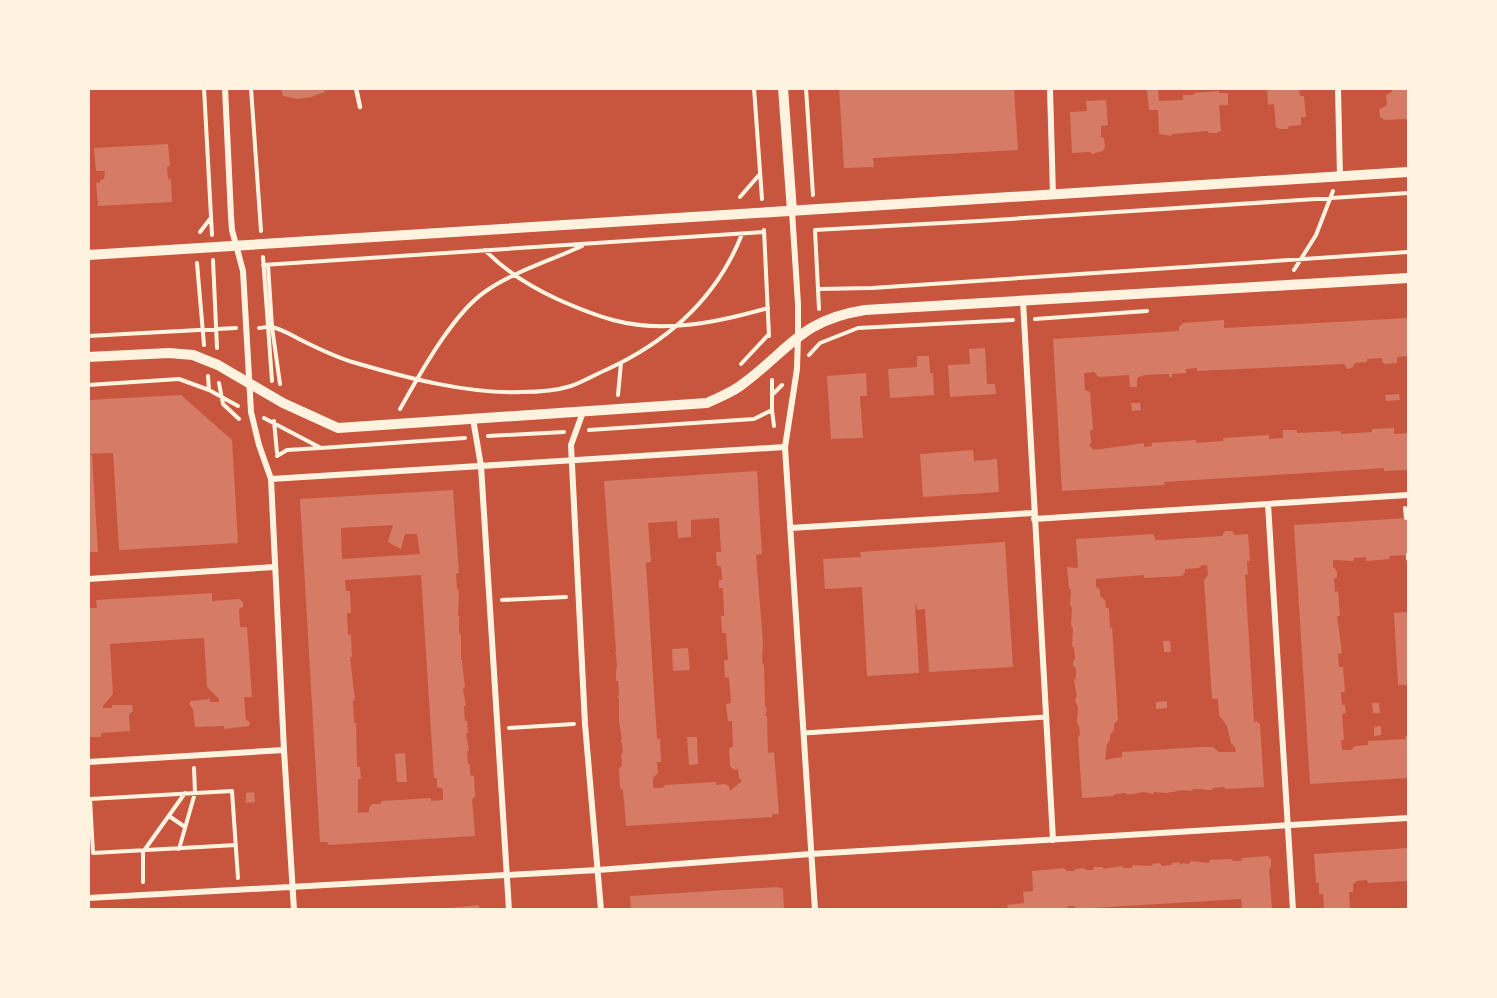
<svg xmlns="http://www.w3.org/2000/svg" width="1497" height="998" font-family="'Open Sans',sans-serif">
  <rect width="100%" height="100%" fill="#c8553d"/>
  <!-- building -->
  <path fill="#d67c66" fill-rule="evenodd" d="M281,88H324L325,92L311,97L297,99L283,96Z
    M839,88H1014L1018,150L873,158L874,167L844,168Z
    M1267,88H1299L1300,96H1304L1306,117H1301V125L1289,126L1288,129H1280L1276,127L1274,104L1268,105Z
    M1392,88H1408V121L1406,119L1385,120L1380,117L1379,110L1387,105L1386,95L1392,92Z
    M1158,89L1159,101L1183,100V95H1194V93L1219,91V93H1228V105H1219L1221,131L1217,133H1209L1208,131L1172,134V136L1159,134L1158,110H1149L1147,90Z
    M1106,100L1108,125L1101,126V137L1104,138L1105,147L1103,151L1092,154L1090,152L1072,153L1070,112L1087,111L1086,101Z
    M168,144L170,166L167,167L168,179H171L172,202L98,206L96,183H100V180L104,179L105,171H96L94,148Z
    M1408,318V356L1397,357V363L1385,364L1382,362V358L1367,359V362L1355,363L1352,368L1347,369L1344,364L1197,371V368L1186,369V373L1172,374V377H1169V374L1144,375L1137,378V387H1130L1129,375L1099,377L1094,372L1084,373L1085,390L1090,392L1093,429L1090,431L1091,443L1089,445L1094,450L1144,443V447L1152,446L1151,443L1196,440V443L1223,441V438L1269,435V439L1283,438V430H1297V433L1341,431V434L1372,432V429L1394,428V434L1408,433V470L1384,471V468L1323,472L1164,482L1165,485L1062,491L1053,339L1179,331V327L1183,323L1224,320V328Z
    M985,348L987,384H995L996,394L950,397L948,365L970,364L969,349Z
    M917,356H929L930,373H933L934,395L890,398L888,369L917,367Z
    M866,373L867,396H860L863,438L831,439L827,376Z
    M1399,394L1400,400L1386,401L1385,395Z
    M181,395L232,440L238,543L119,550L113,453L88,454V400Z
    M1131,403H1140L1141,410L1132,411Z
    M973,450L974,461L997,459L999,492L923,497L920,454Z
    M88,455H92L98,552H88Z
    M757,471L762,554L756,555L763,643L762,662L764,665L765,706L767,709L765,716H767L768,753L774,752L779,814H773L772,817L626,826L623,790L620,788L619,768L622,766L621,754H623L622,742H620L622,739L619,722V698L617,697L619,695L618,681H616V670L617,668L616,654H615L616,651L604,481ZM719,518L721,552H716L717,566H721L722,580H719V588H723L724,616H721L722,633H726L728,660H724L725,678L729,677L731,703L726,704L728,721H732L733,747L729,748L730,766L734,770L738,769L739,778L742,781L730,791L729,786L725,784L716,785V782L665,785L663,788H653V778L658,773L657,762H661L660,739H657L646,563L651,562L648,523L677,521L678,538L691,537V520Z
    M453,490L459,573L456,574L457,588L459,591L458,616H460L459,618V633L461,635V660H463L462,662L465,687L463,689L466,706H464L465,721H467L468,733H466L469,751H467L468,764H470V775L474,776L475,797L472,799L475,836L329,845L327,842H320L300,499ZM393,525L388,542L401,549L405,534H417L420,554L342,559L341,528ZM421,575L434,778H437V787L443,789V800L431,801V798L382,801L380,804H372L369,808V812L358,813V779H361L360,767H357L356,722L354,723L353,701L355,700L350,657H352L351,635H348L347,613H351L350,591H346L345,580Z
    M1408,518V555L1389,556L1390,559L1366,561V557L1354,558V561L1333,560V567L1337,571V578H1334L1335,592L1338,591L1340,616H1337L1342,653L1338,654L1339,667H1343L1345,692H1341L1342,705H1345L1346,713L1342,714L1344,740H1341L1342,750H1351L1355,746L1368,745V741L1406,739L1405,736H1408V778L1310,784L1294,525Z
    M1225,531H1232L1235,535L1248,534L1250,561H1247L1248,574L1245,575L1254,722L1257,721L1260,724L1264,787L1226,789L1224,787L1213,788L1212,790H1206L1202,789H1193L1192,791L1182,790L1167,793L1154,792L1153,794L1144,792L1127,795L1126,793L1115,794L1113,796L1082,798L1078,737L1080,735L1079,727L1077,722L1078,707L1076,703L1075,699L1077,697L1074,680L1076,678V669L1073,665V661L1075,659L1074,648L1072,646L1073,628L1071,626L1072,607L1070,606L1071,589H1069L1067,567L1078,568L1076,539L1153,534L1156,540H1162L1222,536ZM1202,565H1207L1208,575L1204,580L1212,699H1218L1219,715L1227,726L1231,743L1235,747L1236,752H1219L1213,747H1200L1122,752V757L1105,760L1107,744L1110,740V735L1114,730V724L1118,720L1112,627L1110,628L1109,608H1106L1105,600L1100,596V590L1096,587V579L1144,575V578L1182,576L1185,572V569L1199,568Z
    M1005,542L1013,667L929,672L925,609L917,610L916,605H915L919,673L867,676L862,587L825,589L823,559L861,557L860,552Z
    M212,593V601L239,599L243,602V607L239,609L240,627H247L252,697H244L246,720L250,722L249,726L224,729V726L195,727L193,709L189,704L191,701L210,699V702H219V699L207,687L204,638L123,643L110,644L113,694L103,706V708H112V705H132L133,711L129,714L130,731L101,733V737H88V608H97L96,600Z
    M1408,612V685H1398L1394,613Z
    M1163,641H1170L1171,652H1164Z
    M688,648L690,670L673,671L672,649Z
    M1167,701V708L1156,709V702Z
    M1372,703H1379L1380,713H1373Z
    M1381,726V735L1374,736V727Z
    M687,737H697L698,764L689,765Z
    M405,753L407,782H397L395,754Z
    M254,792L255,802L246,803V793Z
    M1408,848V881L1368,883L1367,880L1357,881L1353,884V892H1349L1350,909H1324L1323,894H1319V883H1316L1314,854Z
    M1268,856L1271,860V867L1269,868L1272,909H1242L1241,899L1076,909L1074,906H1067V909H1008L1007,905L1024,903L1023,892L1033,891L1032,871L1064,868L1067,871H1074L1075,869L1083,868L1087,870H1093L1094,867H1102L1104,869L1122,866L1123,868H1132L1133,865L1151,866L1153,864L1160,863L1162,866L1171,865L1172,863L1179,862L1181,865L1182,863L1189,864L1191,861L1209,863L1210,860L1231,859L1233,861H1241L1242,858Z
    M777,887L783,889L784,909H631L630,896Z
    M479,905V909H450V908Z"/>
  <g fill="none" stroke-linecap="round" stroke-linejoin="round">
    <!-- path -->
    <path stroke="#fff3e0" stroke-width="4" d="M204,88L212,235
      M251,88L261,231
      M754,88L762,199
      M806,88L813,195
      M740,197L759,175
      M764,230L769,336
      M815,230L979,221L1408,193
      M815,230L819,309
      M200,232L210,219
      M485,250C506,272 529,286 557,299C575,307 594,315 613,320C664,334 719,322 768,308
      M263,257L272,381
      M213,260L217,348
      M197,263L204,345
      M263,265L764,232
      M268,265L272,327L280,384
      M1294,270L1316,235L1333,191
      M818,289L872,288L1408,252
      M1035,319L1147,311
      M259,328C263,328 268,326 272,327C282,329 293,336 301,340C319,349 337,358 356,363C407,378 468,394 521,392C537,392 555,391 571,386C583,382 596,374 608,369C670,340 717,298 742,234
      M88,336L236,328
      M809,355L820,343L858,328L1013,320
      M741,364L769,334
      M208,376L209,390
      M772,380V410L774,426
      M219,383L223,404L239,419
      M88,385L179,379L209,390L238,406
      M618,395L621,363
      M772,395L782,385
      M400,409C420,374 453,313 486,291C513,272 552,260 582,246
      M264,418L321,448L465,438
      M274,421L277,453
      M589,430L754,419L772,410
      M488,436L564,432
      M277,456L287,450L320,448
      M1405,508L1406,518
      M1408,555V559
      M502,600L566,597
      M509,728L574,724
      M169,816L185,827
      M236,845L93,853L90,799L232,791L238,878
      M179,849L195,793L194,768
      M143,882V852L185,793"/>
    <!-- service -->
    <path stroke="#fff3e0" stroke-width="4.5" d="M356,88L360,107"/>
    <!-- pedestrian -->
    <path stroke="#fff3e0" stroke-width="5" d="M804,733L1046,717"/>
    <!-- minor -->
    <path stroke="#fff3e0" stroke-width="6" d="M225,88L231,216L232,230L243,271L251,412L259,445L271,479L284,750L294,910
      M1050,88L1053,196
      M1338,88L1340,177
      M792,211L798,304V335L797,369L785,447L815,910
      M1023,301L1053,840
      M583,412L571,445L585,724L601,910
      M473,419L481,466L509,910
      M271,479L785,447
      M1268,504L1293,910
      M1034,519L1408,495
      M790,528L1034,513
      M88,579L275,567
      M88,762L284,750
      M88,898L598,870L811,854L1408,818"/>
    <!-- tertiary -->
    <path stroke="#fff3e0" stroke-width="10" d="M783,88L792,211
      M88,255L1408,172
      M88,357L169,353L193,355L218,365L283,403L338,428L707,403C719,397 734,392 744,383C791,348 801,320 865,310L1408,278"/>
  </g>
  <!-- border -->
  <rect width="1497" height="998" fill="none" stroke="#fff3e0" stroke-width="180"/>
</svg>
